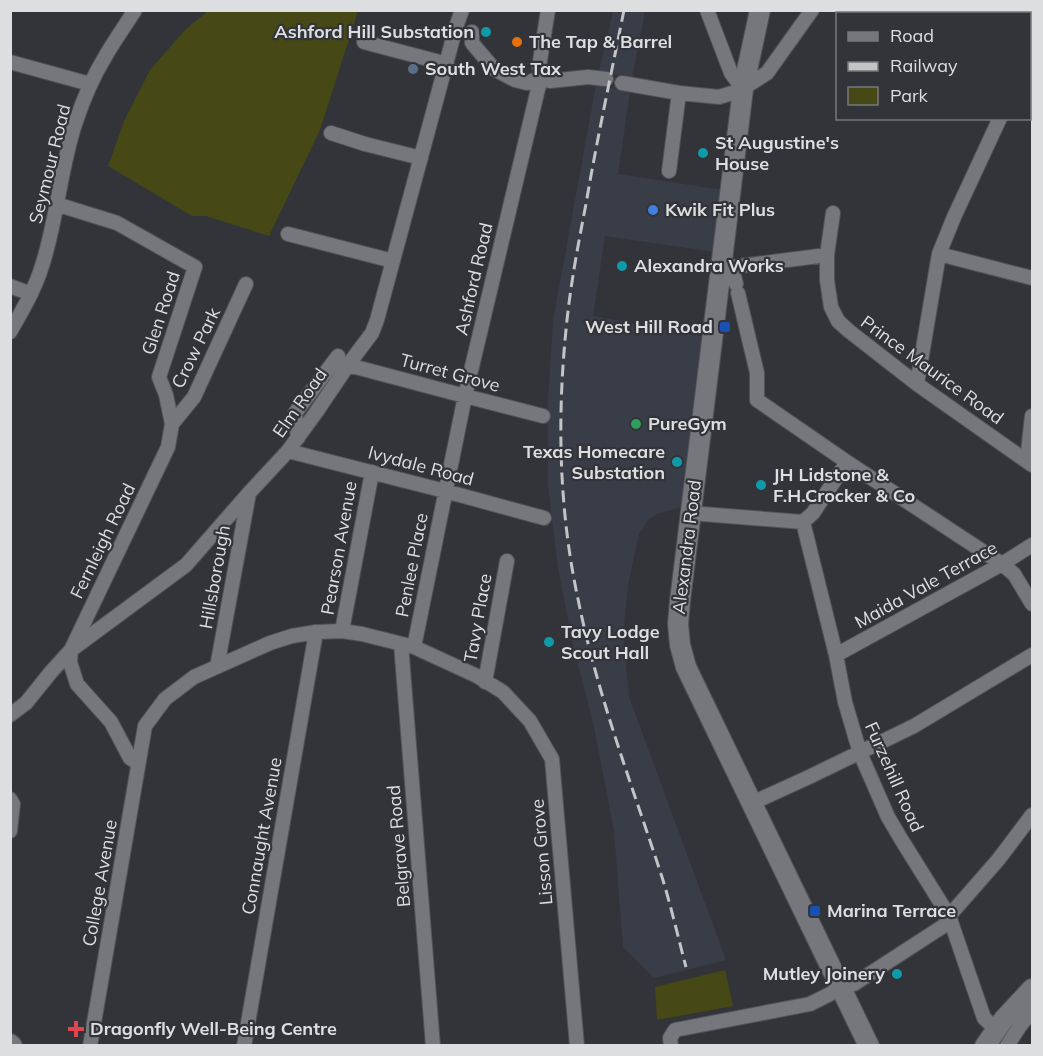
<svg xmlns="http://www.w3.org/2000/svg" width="1043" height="1056" font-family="Mulish,sans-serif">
  <rect width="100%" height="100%" fill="#333439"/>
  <!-- built -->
  <path fill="#393d47" d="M613,11H645L632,78L599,71Z
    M596,85L630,92L618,174L723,190L715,252L605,236L593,316L705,337L681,507L657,514L648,519L639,534L628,585L623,635L629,697L726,960L654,978L623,947L614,831L594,727L573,645L558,568L548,486V403L553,321Z"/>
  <!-- green -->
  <path fill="#464815" d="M208,11H358L320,130L269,236L206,216H192L108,166L125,119L150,70L186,29Z
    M725,970L733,1006L657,1020L655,987Z"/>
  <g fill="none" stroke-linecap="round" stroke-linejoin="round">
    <defs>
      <path id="street" d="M707,10L731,73L743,89
        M472,32V43L494,69L515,80L527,83L542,77
        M364,42L447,64
        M1030,56L1032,50
        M10,62L90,84
        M542,77L539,67L548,10
        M542,77L547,80L550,81L588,77L606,79
        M622,83L679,93L719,97L739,91L767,73L812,10
        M331,133L365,144L421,158
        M669,171L679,93
        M56,204L117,223L195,267L159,377L166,395L172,424L168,447L71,650L70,662L77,684L111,722L130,758L138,763
        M833,213L827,255V280L831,307L838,321L849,331L917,384L1032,465
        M288,234L393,261
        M939,254L1032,278
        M720,267H732L827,255
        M732,267L736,284
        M10,286L31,294
        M738,293L757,373V400L847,462L1002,564L1014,574L1032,604
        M10,332C22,311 35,289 42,266C57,220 60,170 75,124C83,100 92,78 105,57C114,41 125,26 135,10
        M348,365L465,396L543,416
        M917,384L939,254L954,217L1000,118
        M172,424L194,397L246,284
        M298,438L295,413L338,356
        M288,451L445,491L544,518
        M1027,461L1032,416
        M690,513L803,522L813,513L847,462
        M803,522L836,655L845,702L860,753L888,817L901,839L949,916L984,1018L996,1029
        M342,631L372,472
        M401,644L433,1046
        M414,647L465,396L538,89L542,77
        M836,655L1002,564L1032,545
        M217,667L249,493
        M485,682L507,561
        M10,715L26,703L51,672L71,650L186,565L249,493L288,451L317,411L348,365L372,333L377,320L456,27L462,10
        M10,799L13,804L10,831
        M752,803L809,777L914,726L1032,655
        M854,984L945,925L949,916L998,860L1032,815
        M90,1046L145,726L165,699L194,677L270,643L292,636L316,632L342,631L362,634L414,647L477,676L503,692L530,721L552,759L577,1046
        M244,1046L316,632
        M671,1046L670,1038L675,1030L810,1004L842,988
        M1007,1046L1020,1026L1032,1011"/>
      <path id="secondary" d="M760,10L743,89L680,601L678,624L680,645L686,667L869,1046
        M10,1044L12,1046
        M985,1046L1004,1019L1032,989"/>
    </defs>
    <!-- street casing -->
    <use href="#street" stroke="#515256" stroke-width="16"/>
    <!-- secondary casing -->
    <use href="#secondary" stroke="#515256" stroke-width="22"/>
    <!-- street -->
    <use href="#street" stroke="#75777c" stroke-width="14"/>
    <!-- secondary -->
    <use href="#secondary" stroke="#75777c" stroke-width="20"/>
    <!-- rail -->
    <path stroke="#c3c4c6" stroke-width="3" stroke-dasharray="12 6" stroke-linecap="butt" d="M624,10C611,75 597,139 586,204C578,245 570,287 566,330C557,419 559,511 578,599C597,694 632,785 662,877C671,906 678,937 686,967"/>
  </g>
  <!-- markers -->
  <g fill="#0f9aa8" stroke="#333439" stroke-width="2">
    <circle cx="486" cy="32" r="6"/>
    <circle cx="703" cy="153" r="6"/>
    <circle cx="622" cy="266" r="6"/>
    <circle cx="677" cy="462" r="6"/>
    <circle cx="761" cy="485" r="6"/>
    <circle cx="549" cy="642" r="6"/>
    <circle cx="897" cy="974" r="6"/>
  </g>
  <circle fill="#e8710a" stroke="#333439" stroke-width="2" cx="517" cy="42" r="6"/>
  <circle fill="#5c6f8a" stroke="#333439" stroke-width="2" cx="413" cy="69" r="6"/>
  <circle fill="#3f7fe0" stroke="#333439" stroke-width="2" cx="653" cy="210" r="6"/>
  <g fill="#1a4fb4" stroke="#333439" stroke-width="2">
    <rect x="719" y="321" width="12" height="12" rx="3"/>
    <rect x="809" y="905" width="12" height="12" rx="3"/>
  </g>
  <circle fill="#2e9e5b" stroke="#333439" stroke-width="2" cx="636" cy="424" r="6"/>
  <path fill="#e0444e" stroke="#333439" stroke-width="2" d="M73 1020h6v6h6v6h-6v6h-6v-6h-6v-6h6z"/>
  <g text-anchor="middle" stroke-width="4.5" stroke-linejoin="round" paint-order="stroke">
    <!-- poi labels -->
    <g font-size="18" font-weight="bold" fill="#dddee0" stroke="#333439" text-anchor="start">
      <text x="474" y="38" text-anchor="end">Ashford Hill Substation</text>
      <text x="529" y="48">The Tap &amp; Barrel</text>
      <text x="425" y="75">South West Tax</text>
      <text x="715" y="149">St Augustine's<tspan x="715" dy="21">House</tspan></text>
      <text x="665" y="216">Kwik Fit Plus</text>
      <text x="634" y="272">Alexandra Works</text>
      <text x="713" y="333" text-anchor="end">West Hill Road</text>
      <text x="648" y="430">PureGym</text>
      <text x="665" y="458" text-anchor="end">Texas Homecare<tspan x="665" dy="21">Substation</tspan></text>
      <text x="773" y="481">JH Lidstone &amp;<tspan x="773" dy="21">F.H.Crocker &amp; Co</tspan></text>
      <text x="561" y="638">Tavy Lodge<tspan x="561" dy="21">Scout Hall</tspan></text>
      <text x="827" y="917">Marina Terrace</text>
      <text x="885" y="980" text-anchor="end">Mutley Joinery</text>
      <text x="90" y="1035">Dragonfly Well-Being Centre</text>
    </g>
    <!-- street labels -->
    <g font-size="18" fill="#dddee0" stroke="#333439">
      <text transform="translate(50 164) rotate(-76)" y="6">Seymour Road</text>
      <text transform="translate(474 279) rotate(-77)" y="6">Ashford Road</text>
      <text transform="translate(161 313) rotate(-72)" y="6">Glen Road</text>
      <text transform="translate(196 348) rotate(-64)" y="6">Crow Park</text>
      <text transform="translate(932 370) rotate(36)" y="6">Prince Maurice Road</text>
      <text transform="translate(450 373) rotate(15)" y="6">Turret Grove</text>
      <text transform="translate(300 403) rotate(-55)" y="6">Elm Road</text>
      <text transform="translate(421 466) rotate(15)" y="6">Ivydale Road</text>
      <text transform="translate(103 541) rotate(-64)" y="6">Fernleigh Road</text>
      <text transform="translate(687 547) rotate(-83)" y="6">Alexandra Road</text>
      <text transform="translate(339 548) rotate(-80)" y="6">Pearson Avenue</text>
      <text transform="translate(412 565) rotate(-79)" y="6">Penlee Place</text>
      <text transform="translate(215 577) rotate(-80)" y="6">Hillsborough</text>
      <text transform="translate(926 585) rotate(-29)" y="6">Maida Vale Terrace</text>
      <text transform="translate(478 618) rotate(-80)" y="6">Tavy Place</text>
      <text transform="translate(894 777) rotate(66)" y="6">Furzehill Road</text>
      <text transform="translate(262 836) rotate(-80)" y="6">Connaught Avenue</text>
      <text transform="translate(399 846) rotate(-95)" y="6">Belgrave Road</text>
      <text transform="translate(542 852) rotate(-95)" y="6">Lisson Grove</text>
      <text transform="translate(100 883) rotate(-80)" y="6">College Avenue</text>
    </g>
  </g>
  <!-- border -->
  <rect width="1043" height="1056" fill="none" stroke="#dddee0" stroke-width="24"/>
  <!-- legend -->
  <rect x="836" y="12" width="195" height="108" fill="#333439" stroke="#77787c" stroke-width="1.5"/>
  <rect x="848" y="32" width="30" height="9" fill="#75777c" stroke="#77787c" stroke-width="1.5"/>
  <text x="890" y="42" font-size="18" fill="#dddee0">Road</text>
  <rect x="848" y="62" width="30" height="9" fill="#c3c4c6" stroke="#77787c" stroke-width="1.5"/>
  <text x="890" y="72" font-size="18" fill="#dddee0">Railway</text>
  <rect x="848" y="87" width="30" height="18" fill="#464815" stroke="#77787c" stroke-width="1.5"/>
  <text x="890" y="102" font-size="18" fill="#dddee0">Park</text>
</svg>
